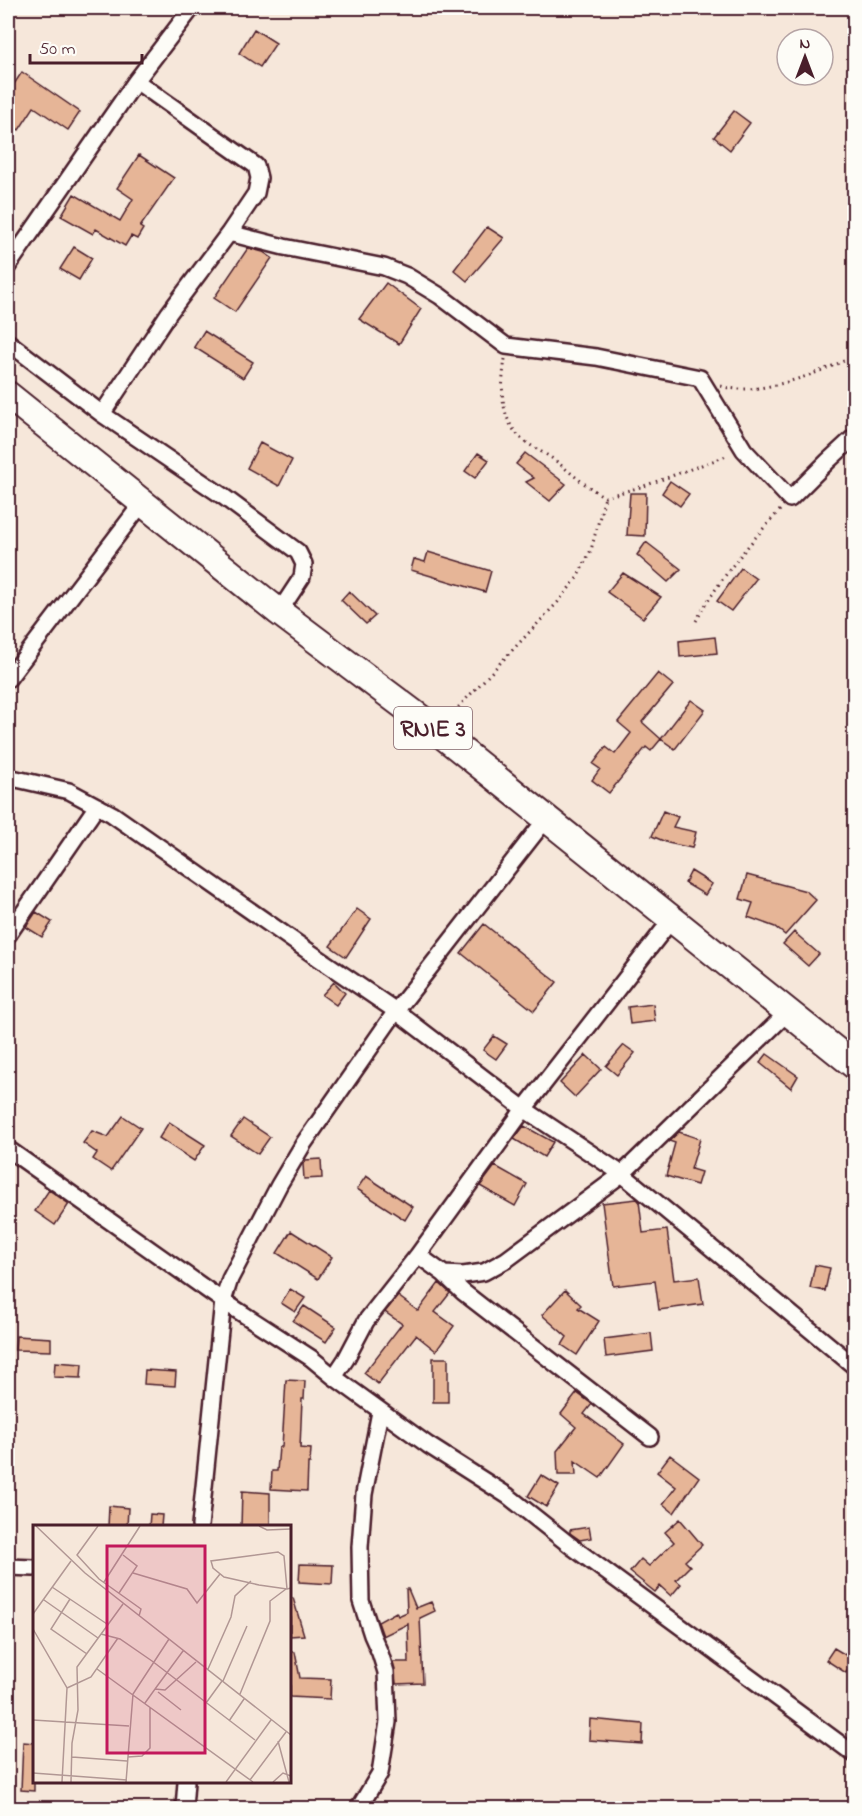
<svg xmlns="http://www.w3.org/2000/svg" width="862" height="1816" font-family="'Indie Flower',sans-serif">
  <rect width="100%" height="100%" fill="#f6e7da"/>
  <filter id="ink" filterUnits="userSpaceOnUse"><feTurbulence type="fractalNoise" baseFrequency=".0167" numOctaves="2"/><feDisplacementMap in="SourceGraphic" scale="12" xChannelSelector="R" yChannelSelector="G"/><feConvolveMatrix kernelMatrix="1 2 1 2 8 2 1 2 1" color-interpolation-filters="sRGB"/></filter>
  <g filter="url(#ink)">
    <!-- building -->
    <path fill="#e6b597" stroke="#4a1f2b" stroke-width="1.5" d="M254,29L276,43L260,67L239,53Z
      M22,72L80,112L68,130L34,107L19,130L8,122V93Z
      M734,111L750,123L730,150L714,137Z
      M139,155L174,178L140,227L143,229L137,239L131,236L125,246L96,229L93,234L61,216L74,194L120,221L133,199L117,188Z
      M487,227L504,238L467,281L454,270Z
      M74,247L92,258L79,280L60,269Z
      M248,248L263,252L272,258L235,312L214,298Z
      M386,283L421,309L399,344L359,319Z
      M204,331L253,362L243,378L194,347Z
      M260,443L292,460L279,486L247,468Z
      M478,453L489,460L475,478L465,471Z
      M525,453L566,484L550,501L526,482L534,478L516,464Z
      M670,481L689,494L680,506L662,493Z
      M630,493H646L645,536L627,535Z
      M646,542L681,569L668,582L637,555Z
      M428,552L491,571L485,592L411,570L414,559L425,562Z
      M741,568L756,579L731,611L717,601Z
      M623,573L661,597L643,618L607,592Z
      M349,591L375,616L366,624L341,600Z
      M715,637L717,653L680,657L679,641Z
      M658,673L673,685L642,722L661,739L651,751L646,747L609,793L592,780L600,769L593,764L606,747L615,754L631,733L618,722Z
      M691,700L705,710L675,749L661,739Z
      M663,811L678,817L673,827L696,832L692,848L668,843L652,836Z
      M691,871L712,884L705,895L685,883Z
      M747,875L806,891L816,900L785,935L775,927L748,917L753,903L740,899Z
      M357,909L371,919L346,957L330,946Z
      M36,912L52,922L42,937L26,927Z
      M484,924L557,982L534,1011L461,953Z
      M794,932L819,954L808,966L783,944Z
      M334,982L345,993L336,1005L322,995Z
      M653,1004L655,1021L630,1024L628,1007Z
      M494,1036L507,1044L496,1059L483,1050Z
      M624,1045L635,1053L617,1075L606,1066Z
      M767,1054L798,1076L791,1088L760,1063Z
      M586,1055L601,1069L575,1097L560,1083Z
      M123,1116L141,1128L111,1171L93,1159L97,1153L83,1143L92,1131L108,1137Z
      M243,1119L270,1137L258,1154L231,1136Z
      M169,1122L205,1145L194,1161L159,1138Z
      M524,1126L553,1142L544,1157L514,1139Z
      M679,1132L700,1139L691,1169L701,1172L697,1185L666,1176L675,1143L669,1141Z
      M321,1159L322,1178L304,1179L303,1164L305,1160Z
      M495,1166L527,1184L515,1206L480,1186Z
      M366,1176L413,1207L405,1220L357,1189Z
      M49,1190L69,1204L55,1225L35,1211Z
      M637,1199L639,1201L643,1233L667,1230L674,1280L699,1277L703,1304L659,1310L655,1281L613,1286L602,1203Z
      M291,1231L332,1257L318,1279L277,1253Z
      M815,1265L830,1268L825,1291L810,1288Z
      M439,1283L450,1293L435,1312L454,1326L436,1351L416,1335L378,1384L364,1373L402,1324L385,1312L398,1296L418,1311Z
      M290,1289L305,1298L295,1312L281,1303Z
      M565,1290L581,1305L578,1308L599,1321L577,1355L562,1345L567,1337L542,1315Z
      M304,1306L336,1327L326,1342L293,1321Z
      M651,1333L653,1351L606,1357L604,1339Z
      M16,1336L51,1338V1351L15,1350Z
      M433,1358H448V1402H433Z
      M55,1362L82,1364L81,1378L54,1377Z
      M145,1370L176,1372L175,1386L144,1384Z
      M286,1380L305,1381L304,1399H302L300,1448L311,1449L310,1463H308L307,1491L271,1489L272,1471H277L279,1447H282Z
      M577,1393L592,1404L584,1414L624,1444L600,1478L575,1461L576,1475H558L557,1451L576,1427L561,1414Z
      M670,1455L699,1477L674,1513L663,1504L676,1487L657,1472Z
      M541,1475L559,1486L546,1507L528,1496Z
      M242,1491L270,1493V1527H241Z
      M109,1506L128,1508L127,1527H108Z
      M150,1514L162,1515L161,1527H149Z
      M680,1519L702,1545L685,1561L690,1566L676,1580L681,1584L671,1596L660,1586L655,1592L630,1572L641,1559L649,1566L674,1542L665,1532Z
      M589,1527L591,1538L580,1540L570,1533V1530Z
      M300,1564L333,1565L332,1584L299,1582Z
      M406,1589H408L416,1608L431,1602L435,1611L420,1618L423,1683L396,1684L393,1662H409L408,1624L383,1636L378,1622L396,1612L398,1616L407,1612Z
      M290,1598H293L304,1635L290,1636Z
      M834,1648L854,1660L846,1673L826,1660Z
      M290,1652H295L300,1678L331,1679L330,1699L290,1697Z
      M590,1719L643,1724L642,1744L589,1740Z
      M23,1742L34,1743V1791L21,1790Z"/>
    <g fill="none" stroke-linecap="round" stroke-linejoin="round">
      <defs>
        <path id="minor" d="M229,233L284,247L384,267L407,276L440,296L506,346L596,357L700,378L744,450L790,499L828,461L854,437
          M8,266L136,81L192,8
          M8,342L102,414L224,497L298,552L304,564L302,577L279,612
          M102,414L169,313L229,233L256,193L259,178L256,166L136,81
          M8,679L143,502
          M8,777L69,791L112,814L311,953L396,1011L524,1109L622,1174L854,1366
          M8,935L97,806
          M8,1149L223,1301L311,1358L334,1377L428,1445L508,1496L571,1546L854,1754
          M418,1255L524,1109L672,919
          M444,1274L463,1275L484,1272L506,1260L622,1174L788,1012
          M334,1377L346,1359L366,1321L418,1255L444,1274L463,1292L650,1437
          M200,1526L223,1301L230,1279L279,1185L304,1143L396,1011L546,819
          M8,1567L34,1568
          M184,1808L186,1782
          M359,1808L380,1773L388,1722L386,1672L380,1653L372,1635L361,1601L360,1547L364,1494L380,1412"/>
        <path id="trunk" d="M8,395L279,612L436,730L854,1065"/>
      </defs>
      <!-- minor casing -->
      <use href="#minor" stroke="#4a1f2b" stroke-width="20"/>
      <!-- trunk casing -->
      <use href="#trunk" stroke="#4a1f2b" stroke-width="30"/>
      <!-- path -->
      <path stroke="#4a1f2b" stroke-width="3" stroke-dasharray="1.5 4.5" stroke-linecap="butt" d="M505,359C501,386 499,418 521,438C531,447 545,453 556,461C572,474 587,487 605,497L644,486L729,455
        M721,386C757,398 822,372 854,356
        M696,621C721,577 747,546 781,509
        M450,716L558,602L577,578L591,550L605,497"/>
      <!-- minor -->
      <use href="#minor" stroke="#fdfcf7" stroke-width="15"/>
      <!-- trunk -->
      <use href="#trunk" stroke="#fdfcf7" stroke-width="26"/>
    </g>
  </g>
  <g text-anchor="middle" stroke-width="5" stroke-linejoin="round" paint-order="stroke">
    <!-- shield labels -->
    <rect fill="#fdfcf7" stroke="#806168" stroke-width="1.5" x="394" y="707" width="78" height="42" rx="4.5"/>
    <g font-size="24" font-weight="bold" fill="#4a1f2b">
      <text x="433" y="736">RNIE 3</text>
    </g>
  </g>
  <!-- overview -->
  <g transform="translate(33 1525)">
    <rect width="258" height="258" fill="#f6e7da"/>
    <path fill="none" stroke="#b19794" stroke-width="1.5" d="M3,1L52,48L258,210M65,1L44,30L66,54L108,84L106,91M226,1L234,5L258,4M100,48L154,64L164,78L187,49M71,57L107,1M19,62L74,99M254,64L251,31L245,27L178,36L180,43L191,52L226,60L254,64L258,63M86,68L104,41L90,30M37,74L18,104L54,129M11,75L65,113M0,89L38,36M0,104L34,163L29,257M68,109L87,114L119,136L222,215M64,144L220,257M175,144L198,92L202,71L218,56M190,156L214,101M34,163L58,152L85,113M122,164L150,126M125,167L148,185M207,169L237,96V76L253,64M112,178L122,164L132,165L163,137M173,178L189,156M0,195L96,201M196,196L211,174M245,216L256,257M39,232L94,236M95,232L109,231L117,223V182M0,248L94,255M217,255L253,207M38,257L39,218L45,185L44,142L90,79M93,257L100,169L136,114M193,257L238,195M240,257L250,248L258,251"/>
    <path fill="#c2185b" fill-opacity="0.15" stroke="#c2185b" stroke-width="3" d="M74,21H172V228H74Z"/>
    <rect width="258" height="258" fill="none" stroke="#4a1f2b" stroke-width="3"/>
  </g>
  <!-- margin -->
  <rect width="862" height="1816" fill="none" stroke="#fdfcf7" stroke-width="30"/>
  <rect x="15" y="15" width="832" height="1786" fill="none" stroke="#4a1f2b" stroke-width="2" filter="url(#ink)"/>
  <!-- north arrow -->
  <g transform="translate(805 57)"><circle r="28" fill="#fdfcf7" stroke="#b5a4a5" stroke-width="1.5"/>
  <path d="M0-4.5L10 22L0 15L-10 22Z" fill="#4a1f2b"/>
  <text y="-9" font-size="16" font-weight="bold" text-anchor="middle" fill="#4a1f2b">N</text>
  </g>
  <!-- scale -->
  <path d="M30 54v9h112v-9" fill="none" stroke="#4a1f2b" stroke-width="3"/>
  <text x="39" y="54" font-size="18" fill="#4a1f2b" stroke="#fdfcf7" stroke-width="4.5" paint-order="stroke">50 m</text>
</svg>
